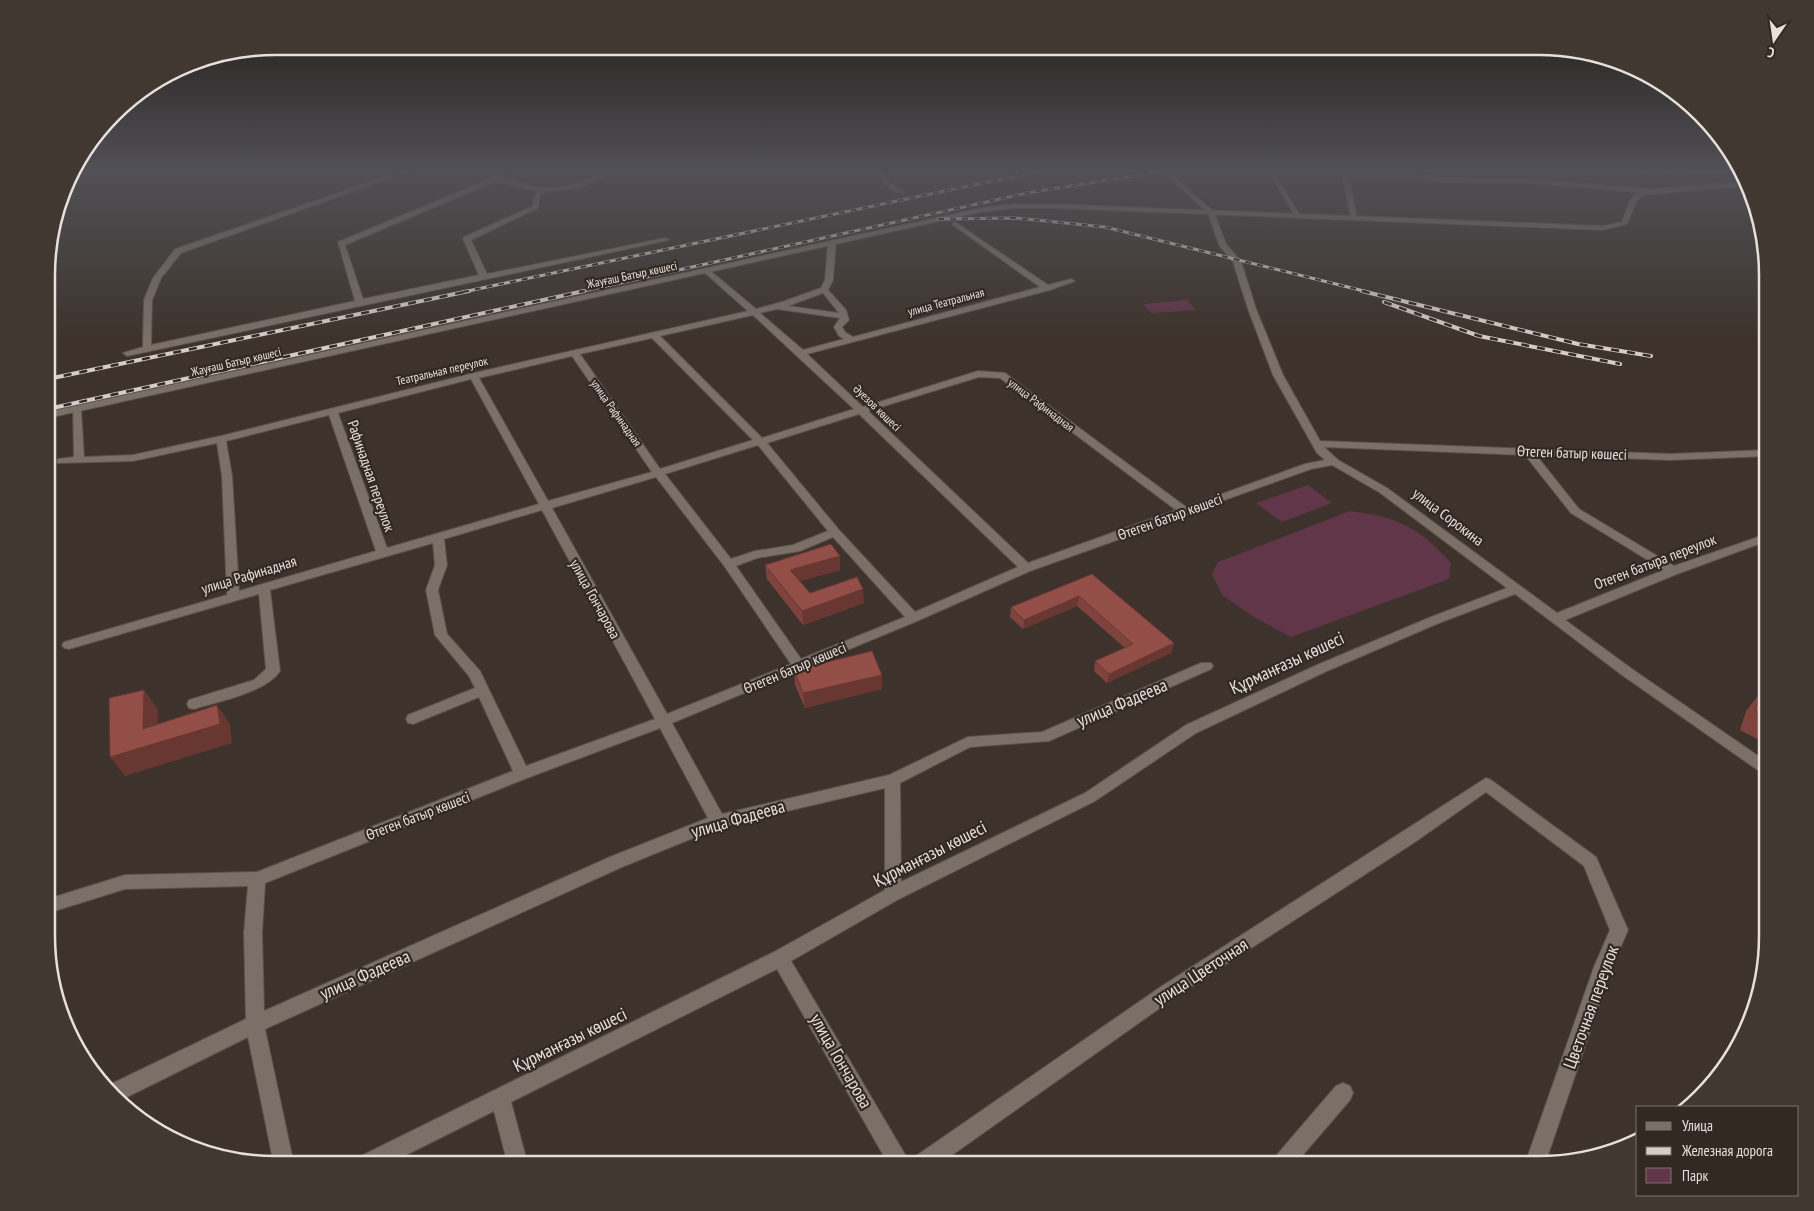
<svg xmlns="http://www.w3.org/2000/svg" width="1814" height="1211" font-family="'PT Sans Narrow',sans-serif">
  <rect width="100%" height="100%" fill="#3d332c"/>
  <!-- green -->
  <path fill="#603648" d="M1187,300L1196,310L1151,313L1143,304Z
    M1308,485L1332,503L1282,522L1256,503Z
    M1350,511C1399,517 1418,527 1451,563L1449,579L1291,637L1252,616L1222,595L1212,574L1218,562Z"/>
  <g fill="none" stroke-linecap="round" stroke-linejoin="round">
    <defs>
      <path id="minor" d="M402,171H410L181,253L161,278L152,300L151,345L355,301L338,242L509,171H517L500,179C524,184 552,193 576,184C590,180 602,170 616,171L578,188L544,192L540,196L538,208L471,240L487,274L665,238L669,240L127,356L123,353L143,347L144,300L153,278L175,249ZM494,182L538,191L534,196L533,206L464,237L463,239L479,275L363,299L345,245Z
        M877,171H883L890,183L903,191V193C890,193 883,182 877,171Z
        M1167,171L1214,212L1226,244L1241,261L1256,309L1283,375L1320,441L1670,454L1767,450V456L1670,460L1536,455L1579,509L1674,566L1767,534V541L1677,574L1565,620L1632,669L1767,762V775L1762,773L1622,675L1515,594L1439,623L1327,671L1196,733L1095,801L899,899L791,961L910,1163L913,1158L1162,986L1486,778L1491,780L1596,857L1628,930L1612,967L1545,1164H1525L1594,967L1610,930L1584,866L1486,792L1415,842L1174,998L938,1165H889L777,969L511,1102L528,1165H508L494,1111L386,1165H354L357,1158L774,952L885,890V788L720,827L622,867L265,1029L294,1165H274L248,1037L123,1099L109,1085L246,1019L244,933L248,886L125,889L48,913V899L125,875L257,872L513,771L479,697L413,724L408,723L406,719L408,715L475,688L469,676L435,635L426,590L435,565L433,543L270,590L280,671C267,692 217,702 194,709L189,708L187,704L189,700L254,680L266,669L259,594L69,649L64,648L62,645L64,642L227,595L222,476L217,443L133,461L58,463L57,461L58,459L74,457L73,407L76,406L81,409L84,457L133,455L221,436L474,373L748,311L704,272L703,270L707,268L756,309L782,302L821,288L825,280L828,242L832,240L836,242L833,280L828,290L846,310L849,320L842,327L845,332L853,337L1040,287L953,225V223L955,222L1048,285L1071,279L1075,281L1050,290L807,354L863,407L978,371L1005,373L1186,507L1305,464L1325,460L1317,453L1273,375L1248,309L1233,262L1219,245L1208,213L1165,174L1164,173ZM823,293L839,313L788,306ZM777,309L840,318L834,327L839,336L844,339L803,350L760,313ZM753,315L854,409L762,438L660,336ZM652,338L753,440L660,469L580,354ZM572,356L652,472L548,501L479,378ZM979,377L1000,378L1176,510L1028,563L868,411ZM471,379L539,504L387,548L338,413ZM859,414L1018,567L915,612L839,530L767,443ZM329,415L376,551L239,591L232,476L226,441ZM758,445L828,531L793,545L755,551L731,559L665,474ZM1324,447L1525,455L1571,513L1664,570L1557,613L1387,488L1338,460ZM1332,465L1379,492L1507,588L1431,617L1317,665L1186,725L1085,793L901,882L900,783L970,747L1049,741L1211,669L1213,666L1211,663H1201L1042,732L968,737L889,775L722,814L672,723L917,621L1030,571L1190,514L1191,512L1311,469ZM656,477L725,567L791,664L667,714L552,508ZM542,510L655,719L526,766L480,671L447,634L438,590L447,565L444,539ZM833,537L905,617L801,659L736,566L757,558L800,551ZM660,728L708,818L610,857L264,1011L262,933L265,883L527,778Z
        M1345,173H1416L1440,178L1526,179L1652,189L1655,191L1652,193L1526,183L1440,182L1416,177H1349L1357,218L1354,220L1351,218L1342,175Z
        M1272,177H1276L1300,215L1299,216H1295Z
        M1343,1083L1350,1086L1353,1093L1350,1100L1295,1164H1272L1275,1157L1336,1086Z"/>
      <path id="secondary" d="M1744,182V186L1645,195L1637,200L1627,224L1603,230L1052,208H1014L981,212L48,418V412L981,208L1014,204H1052L1603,226L1622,222C1630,202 1628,193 1652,189Z"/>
    </defs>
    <!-- minor casing -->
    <use href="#minor" stroke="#5a524c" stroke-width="2"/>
    <!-- secondary casing -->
    <use href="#secondary" stroke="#5a524c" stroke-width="2"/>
    <!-- minor -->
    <use href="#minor" fill="#7b7068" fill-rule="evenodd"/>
    <!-- secondary -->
    <use href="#secondary" fill="#7b7068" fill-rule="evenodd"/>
    <defs>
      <path id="rail-far1" d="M1642,171L1740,172
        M938,219L1015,218L1105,227L1368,292
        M463,292L1040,171
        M579,292L1027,193L1165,171"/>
      <path id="rail" d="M1362,291L1578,344L1651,356
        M1384,302L1479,336L1620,364
        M48,379L469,291
        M48,409L584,291"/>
    </defs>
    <!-- rail-far1 casing -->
    <use href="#rail-far1" stroke="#d4cdc8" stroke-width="3"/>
    <!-- rail casing -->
    <use href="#rail" stroke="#d4cdc8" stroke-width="4"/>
    <!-- rail-far1 -->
    <use href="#rail-far1" stroke="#332923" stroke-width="2" stroke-dasharray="6" stroke-linecap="butt"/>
    <!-- rail -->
    <use href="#rail" stroke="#332923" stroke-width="2.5" stroke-dasharray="8" stroke-linecap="butt"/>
  </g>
  <!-- wall -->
  <path fill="#7f433e" d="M840,556V570L800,581L810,593L864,603L803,625L767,579L765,565Z
    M1092,574L1174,643L1171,653L1107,683L1094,671L1095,661L1125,648L1077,606L1023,629L1010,617L1011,607Z
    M794,670L882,689L805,708L795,685Z
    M1761,692L1767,696V744L1740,730L1746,711Z"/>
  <!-- shaded-wall -->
  <path fill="#683732" d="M840,556V570L791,584L790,570Z
    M863,589L864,603L803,625L802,611Z
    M1079,596L1077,606L1023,629L1024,620Z
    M1174,643L1171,653L1107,683L1109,674Z
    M882,675V689L805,708L803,693Z
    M144,690L158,709L157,743L217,705L230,724L232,743L125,776L110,757L143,729Z"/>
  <!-- building -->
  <path fill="#944e48" stroke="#683732" d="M831,544L840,556L790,570L810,593L857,577L863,589L802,611L765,565Z
    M1092,574L1174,643L1109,674L1095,661L1133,644L1079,596L1024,620L1011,607Z
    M872,651L882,675L803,693L794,670Z
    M144,690L143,729L217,705L220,724L110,757L109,698Z
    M1761,692L1767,696V717L1755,711Z"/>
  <!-- sky -->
  <linearGradient id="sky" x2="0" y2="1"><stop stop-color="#221c18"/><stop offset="0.5" stop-color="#515056"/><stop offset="1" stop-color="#515056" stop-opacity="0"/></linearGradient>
  <rect width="1814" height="340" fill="url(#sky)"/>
  <g text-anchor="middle" stroke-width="4.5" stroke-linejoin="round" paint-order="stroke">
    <!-- far-street labels -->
    <g font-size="12" fill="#e6e0db" stroke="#332923">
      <text transform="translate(632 275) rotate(-12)" y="4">Жауғаш Батыр көшесі</text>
      <text transform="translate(946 302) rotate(-15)" y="4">улица Театральная</text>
      <text transform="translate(236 362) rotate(-13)" y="4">Жауғаш Батыр көшесі</text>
      <text transform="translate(442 371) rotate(-13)" y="4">Театральная переулок</text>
      <text transform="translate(1041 405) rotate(37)" y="4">улица Рафинадная</text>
      <text transform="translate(877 408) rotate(44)" y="4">Әуезов көшесі</text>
      <text transform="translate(616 413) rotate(55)" y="4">улица Рафинадная</text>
    </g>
    <!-- street labels -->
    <g font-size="15" fill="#e6e0db" stroke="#332923">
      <text transform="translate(1572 453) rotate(2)" y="5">Өтеген батыр көшесі</text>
      <text transform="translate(371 476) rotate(71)" y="5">Рафинадная переулок</text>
      <text transform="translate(1170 517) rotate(-20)" y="5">Өтеген батыр көшесі</text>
      <text transform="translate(1448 517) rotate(37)" y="5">улица Сорокина</text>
      <text transform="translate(1655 562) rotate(-21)" y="5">Отеген батыра переулок</text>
      <text transform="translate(249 575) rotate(-17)" y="5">улица Рафинадная</text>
      <text transform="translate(595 599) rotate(61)" y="5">улица Гончарова</text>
      <text transform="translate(795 668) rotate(-23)" y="5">Өтеген батыр көшесі</text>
      <text transform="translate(418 816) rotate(-21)" y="5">Өтеген батыр көшесі</text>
    </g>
    <!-- near-street labels -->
    <g font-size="18" fill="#e6e0db" stroke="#332923">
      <text transform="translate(1287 663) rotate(-25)" y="6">Құрманғазы көшесі</text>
      <text transform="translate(1122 703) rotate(-23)" y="6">улица Фадеева</text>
      <text transform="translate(738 819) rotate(-16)" y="6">улица Фадеева</text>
      <text transform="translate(930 854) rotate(-27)" y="6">Құрманғазы көшесі</text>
      <text transform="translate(1201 972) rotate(-33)" y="6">улица Цветочная</text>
      <text transform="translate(365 975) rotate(-24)" y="6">улица Фадеева</text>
      <text transform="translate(1591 1007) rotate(-70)" y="6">Цветочная переулок</text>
      <text transform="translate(570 1040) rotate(-26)" y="6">Құрманғазы көшесі</text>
      <text transform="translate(841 1061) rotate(60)" y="6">улица Гончарова</text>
    </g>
  </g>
  <!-- crop -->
  <path d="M0 0H1814V1211H0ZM275 55H1539A220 220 0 0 1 1759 275V936A220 220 0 0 1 1539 1156H275A220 220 0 0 1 55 936V275A220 220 0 0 1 275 55Z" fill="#413832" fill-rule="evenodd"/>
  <path fill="none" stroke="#e6e0db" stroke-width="2.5" d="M275 55H1539A220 220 0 0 1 1759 275V936A220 220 0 0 1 1539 1156H275A220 220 0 0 1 55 936V275A220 220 0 0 1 275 55Z"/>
  <!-- legend -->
  <rect x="1636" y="1106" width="162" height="90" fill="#332923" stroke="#7b726d"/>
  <rect x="1646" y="1122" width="25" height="8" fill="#7b7068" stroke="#7b726d"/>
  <text x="1682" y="1131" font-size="15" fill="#e6e0db">Улица</text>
  <rect x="1646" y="1147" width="25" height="8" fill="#d4cdc8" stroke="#7b726d"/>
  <text x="1682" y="1156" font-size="15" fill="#e6e0db">Железная дорога</text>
  <rect x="1646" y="1168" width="25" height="15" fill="#603648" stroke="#7b726d"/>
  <text x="1682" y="1181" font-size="15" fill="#e6e0db">Парк</text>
  <!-- north arrow -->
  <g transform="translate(1774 40) rotate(193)" stroke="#332923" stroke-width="4" paint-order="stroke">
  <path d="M0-4L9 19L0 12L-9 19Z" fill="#e6e0db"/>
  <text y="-8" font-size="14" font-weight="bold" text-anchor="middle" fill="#e6e0db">С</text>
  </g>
</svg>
